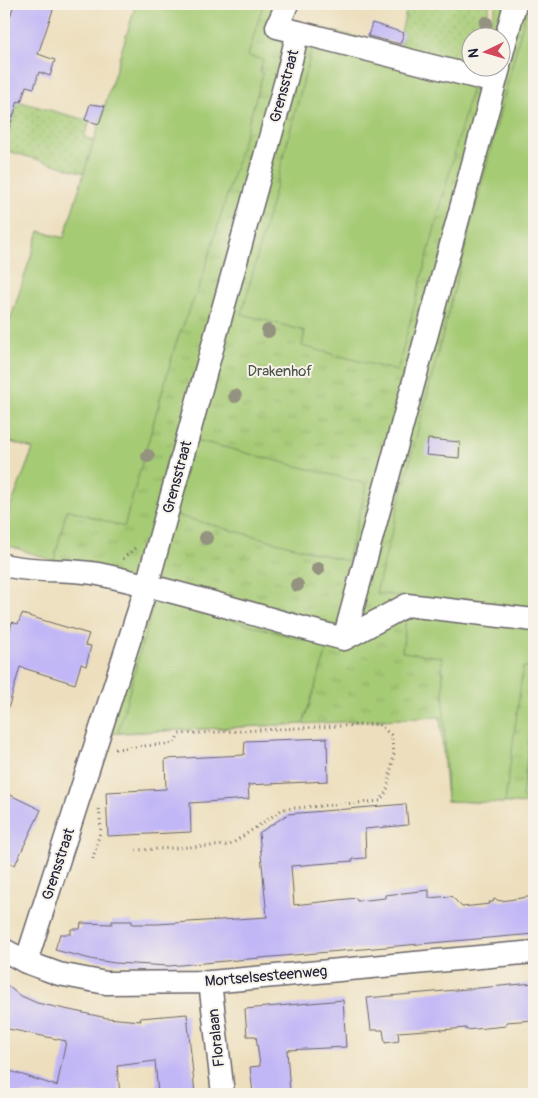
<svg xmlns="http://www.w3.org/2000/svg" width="538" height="1098" font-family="Pangolin,sans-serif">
  <defs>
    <pattern id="grass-dots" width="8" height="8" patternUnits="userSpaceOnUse" patternTransform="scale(1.25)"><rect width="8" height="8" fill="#a6cb74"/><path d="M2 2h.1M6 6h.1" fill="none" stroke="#8fae65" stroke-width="1.8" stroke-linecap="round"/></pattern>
    <pattern id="park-tufts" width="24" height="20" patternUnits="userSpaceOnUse" patternTransform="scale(1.25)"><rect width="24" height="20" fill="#a6cb74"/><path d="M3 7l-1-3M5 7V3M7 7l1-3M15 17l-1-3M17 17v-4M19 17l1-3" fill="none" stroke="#8fae65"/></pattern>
  </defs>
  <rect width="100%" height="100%" fill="#f7f3e8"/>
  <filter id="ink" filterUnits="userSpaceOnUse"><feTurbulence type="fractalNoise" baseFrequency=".02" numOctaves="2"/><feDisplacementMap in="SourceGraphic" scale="10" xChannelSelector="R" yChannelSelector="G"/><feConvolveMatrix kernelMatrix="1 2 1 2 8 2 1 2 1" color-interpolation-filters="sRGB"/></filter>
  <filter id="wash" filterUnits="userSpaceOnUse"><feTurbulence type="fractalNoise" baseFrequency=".0096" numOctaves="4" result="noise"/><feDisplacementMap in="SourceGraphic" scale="20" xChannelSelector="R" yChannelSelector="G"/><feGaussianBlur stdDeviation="1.12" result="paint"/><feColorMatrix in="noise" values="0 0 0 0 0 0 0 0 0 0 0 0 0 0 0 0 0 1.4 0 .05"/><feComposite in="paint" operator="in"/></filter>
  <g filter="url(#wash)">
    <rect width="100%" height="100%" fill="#eddfbd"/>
    <!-- grass -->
    <path fill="url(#grass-dots)" stroke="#647658" d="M408,4H490L482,37L470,38V65L399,47L403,34L401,32Z
      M17,101L90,121L84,137L94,141L84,173L4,150V115L13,118Z"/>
    <!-- park -->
    <path fill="url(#park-tufts)" stroke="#647658" d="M136,4H295L289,20L478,68H500V38L486,37L496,4H534V804L447,801L440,717L105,734L149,591L4,544V524L33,449L4,440V340L39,231L64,238Z"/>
    <!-- garden -->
    <path fill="#a6cb74" stroke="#647658" d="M136,4H263L248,56L263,60L260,72L263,74L202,279L176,343L124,527L67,509L54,561L4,544V524L33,449L4,440V340L39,231L64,238Z
      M528,4H534V614L376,593Z
      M314,41L473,83L397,371L302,346L305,331L242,314Z
      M192,439L367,484L347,561L175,515Z
      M155,598L328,647L303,724L118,733Z
      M407,611L534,624V668L523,667L505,803L447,801L442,657L402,652Z
      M534,701V804H527L522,797Z"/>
    <g id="blocks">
      <!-- building -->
      <path fill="#c2b7f6" d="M14,4H55L38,54L55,60L50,76L39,72L34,88L26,86L21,102L18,101L7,135H4V36Z
        M372,23L404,33L400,44L368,36Z
        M90,104L105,106L99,124L85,120Z
        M428,439L460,442L459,458L426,455Z
        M22,614L89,634L85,645L91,646L86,666L81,664L75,684L20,667L8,709H4V653L12,622L18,624Z
        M327,738L328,781L248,785L249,799L190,803L191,832L108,836L106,792L166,789L165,759L244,755L245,741Z
        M4,792L41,810L15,865L4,860Z
        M406,804L408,825L365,829L366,858L353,859V861L291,866L294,905L356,898L357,901L385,898V895L429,890V898L451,896L462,907L490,904L489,902H493L494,899L501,901L534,896V934L169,966L115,963L95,960L55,950L60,934H71V929H80L81,923L112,924V921H132V924H158L267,917L259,833L288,814Z
        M4,983L19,995L37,1003L107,1018L141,1021L140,1018L187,1014L195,1094H158L155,1061L117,1066L120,1094H4V1069L57,1086L66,1041L4,1028Z
        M534,983V1020L506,1022V1026L466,1030V1028L441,1030V1029L398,1032L399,1041L385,1043L383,1030H371L367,998Z
        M343,1000L346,1047L287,1050L290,1094H253L250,1067L260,1066L256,1036H247L245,1009Z"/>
    </g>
  </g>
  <g filter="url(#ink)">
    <use href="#blocks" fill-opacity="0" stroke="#696468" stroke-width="1"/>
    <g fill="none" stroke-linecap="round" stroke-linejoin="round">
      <defs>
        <path id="minor" d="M298,32L495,82
          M500,61L515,4
          M4,565C35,573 67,568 98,574C181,591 262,618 344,639L499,68
          M344,639L407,605L534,620
          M4,950L26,962L59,974L106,983L210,982L534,952
          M26,962L147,585L286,80L298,32L277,27L287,4
          M210,982L223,1094"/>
      </defs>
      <!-- minor casing -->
      <use href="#minor" stroke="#696468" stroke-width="25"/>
      <!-- path -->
      <path stroke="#696468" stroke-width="3" stroke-dasharray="1 4" stroke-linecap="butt" d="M123,559L135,548
        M115,749L174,743L179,734L378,724L391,735L394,753L387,791L380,801L283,809L230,845L136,850
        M93,859L101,828L99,807"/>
      <!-- minor -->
      <use href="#minor" stroke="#fff" stroke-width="22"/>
    </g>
    <!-- trees -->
    <g fill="#93937f">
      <circle cx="486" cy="23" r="7"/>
      <circle cx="268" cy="331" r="7"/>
      <circle cx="235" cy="396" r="7"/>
      <circle cx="148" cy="456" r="7"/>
      <circle cx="206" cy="538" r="7"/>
      <circle cx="318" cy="569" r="7"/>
      <circle cx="297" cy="585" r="7"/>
    </g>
  </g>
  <g text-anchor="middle" stroke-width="4" stroke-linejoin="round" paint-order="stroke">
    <!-- street labels -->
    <g font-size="15" fill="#22223b" stroke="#f7f3e8">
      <text transform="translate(284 86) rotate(-75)" y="5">Grensstraat</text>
      <text transform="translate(177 477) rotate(-75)" y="5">Grensstraat</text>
      <text transform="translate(58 864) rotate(-72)" y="5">Grensstraat</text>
      <text transform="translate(266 976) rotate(-5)" y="5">Mortselsesteenweg</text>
      <text transform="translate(216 1038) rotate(-96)" y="5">Floralaan</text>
    </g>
    <!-- park labels -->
    <g font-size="15" fill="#4a554c" stroke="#f7f3e8">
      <text x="280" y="376">Drakenhof</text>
    </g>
  </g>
  <!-- margin -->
  <rect width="538" height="1098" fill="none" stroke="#f7f3e8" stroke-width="20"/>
  <!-- north arrow -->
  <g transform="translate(486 52) rotate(265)"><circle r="24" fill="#f7f3e8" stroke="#a29fa3"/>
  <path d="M0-4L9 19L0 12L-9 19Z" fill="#d1495b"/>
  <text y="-8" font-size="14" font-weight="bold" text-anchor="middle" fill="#22223b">N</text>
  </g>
</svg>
